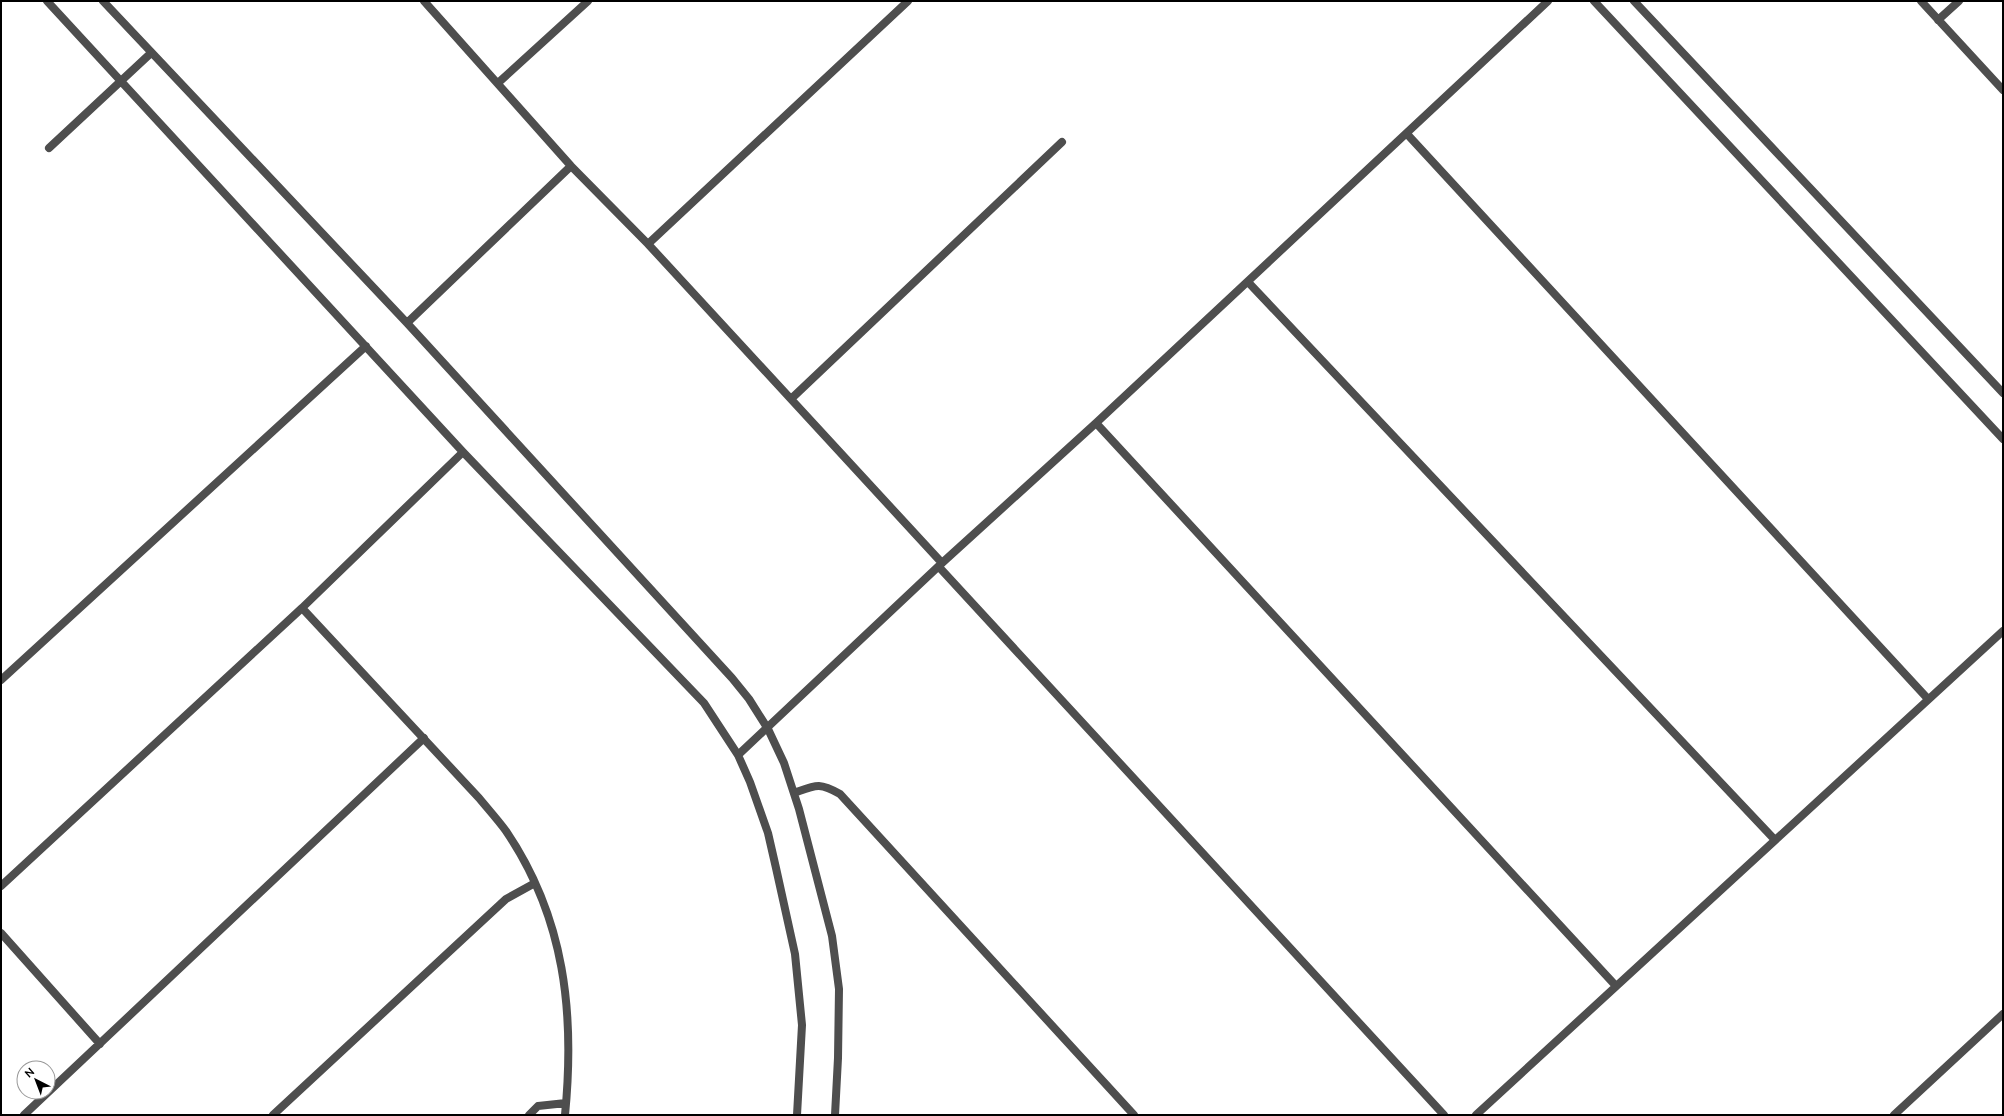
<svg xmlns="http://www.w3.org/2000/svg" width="2004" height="1116" font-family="'Nunito Sans',sans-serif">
  <rect width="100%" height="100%" fill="#fff"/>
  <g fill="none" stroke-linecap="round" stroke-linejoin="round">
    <!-- minor -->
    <path stroke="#4e4e4e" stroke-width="8" d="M47,1L463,452L704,703L738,755L750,782L768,833L776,868L795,954L802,1025L797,1115
      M103,1L407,323L732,678L749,699L768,729L784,763L799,809L832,936L839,989L838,1058L835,1115
      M424,1L571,166L648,244L942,563
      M1594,1L2003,439
      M1634,1L2003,393
      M1921,1L2003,90
      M1938,20L1959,1
      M498,83L588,1
      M1407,134L1928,699
      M49,148L151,53
      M648,244L908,1
      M1248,282L1775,840
      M407,323L571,166
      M791,399L1062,142
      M1096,423L1616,986
      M939,567L1444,1115
      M302,608L479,798C488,809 498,820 506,831C565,918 575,1013 565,1115
      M1,680L366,346
      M738,755L942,563L1096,423L1548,1
      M794,793C816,785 819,782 840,794L1134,1115
      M1,886L302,608L463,452
      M1,933L100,1044
      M24,1115L424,738
      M273,1115L506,899L535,883
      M529,1115L538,1106L566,1103
      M1476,1115L2003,631
      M1894,1115L2003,1014"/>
  </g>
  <!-- border -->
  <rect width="2004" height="1116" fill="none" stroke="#000000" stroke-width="4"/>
  <!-- north arrow -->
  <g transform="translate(36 1080) rotate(318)"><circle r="19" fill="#ffffff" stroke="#999999"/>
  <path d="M0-3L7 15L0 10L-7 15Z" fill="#000000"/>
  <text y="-6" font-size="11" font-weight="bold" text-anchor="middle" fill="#000000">N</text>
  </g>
</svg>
